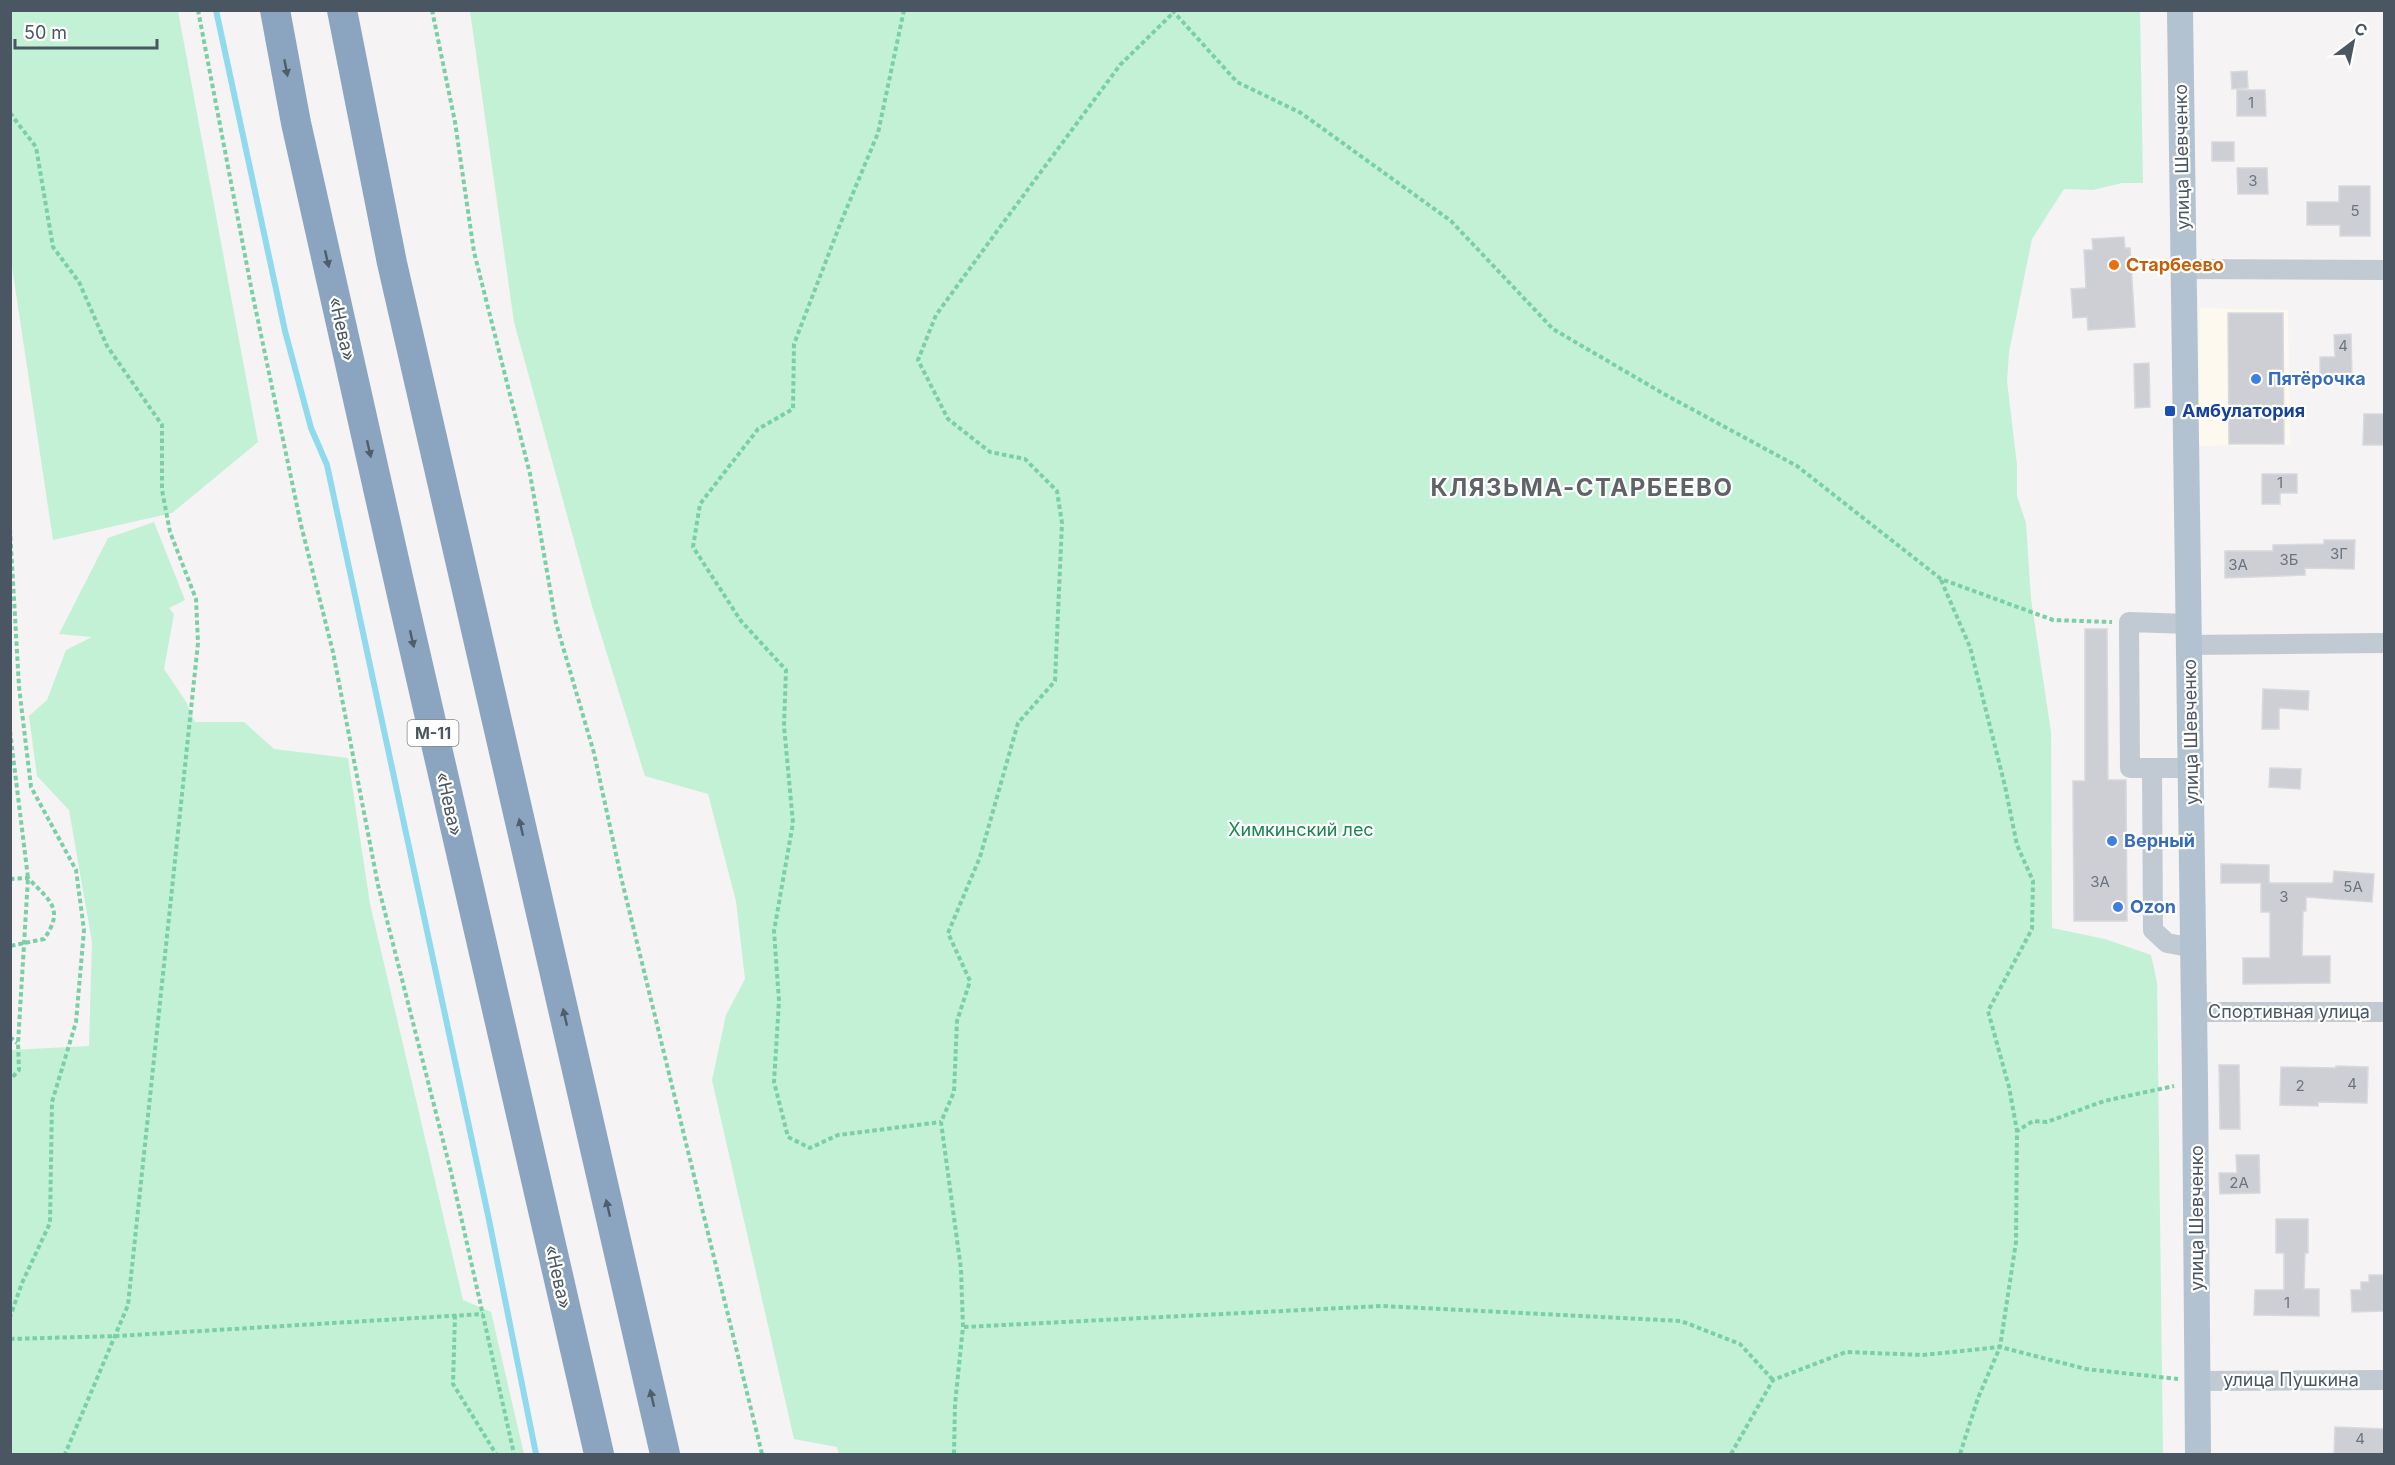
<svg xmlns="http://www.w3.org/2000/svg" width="2395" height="1465" font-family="Inter,sans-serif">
  <rect width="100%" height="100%" fill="#f5f3f3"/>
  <!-- commercial -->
  <path fill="#fdf9ef" d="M2200,308L2288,310L2290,445L2197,446Z"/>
  <!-- green -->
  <path fill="#c3f1d5" d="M10,11H178L258,442L172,513L53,540L11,260Z
    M470,11H2140L2143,183H2122L2093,190L2064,189L2032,239L2009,352L2007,381L2017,465V496L2026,523L2031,599L2051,732L2052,928L2105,939L2151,955L2157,982L2163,1454H839L837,1447L794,1439L712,1080L726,1015L745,979L736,901L708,794L645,776L592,606L514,322Z
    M154,522L185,600L169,608L174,614L164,669L185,700L195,722H244L274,749L348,758L370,904L463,1300L491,1312L524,1454H11V1050L89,1046L92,942L69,810L37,776L29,716L47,700L66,650L92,637L59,634L108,538Z"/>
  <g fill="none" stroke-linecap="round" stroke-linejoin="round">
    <!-- stream -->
    <path stroke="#90daee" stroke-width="6" d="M216,10L285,331L311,428L327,465L488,1215L536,1454"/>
  </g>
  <!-- building -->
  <path fill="#cdcfd5" stroke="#d7d9de" stroke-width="1.5" d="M2247,71L2248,88L2232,89L2231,72Z
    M2237,90H2265L2266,116H2237Z
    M2212,142H2234V161H2212Z
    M2237,168H2267L2268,194H2238Z
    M2339,186H2370V236H2340V225H2307V202H2339Z
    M2124,237L2125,248H2130L2135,327L2088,330L2087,317L2073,318L2071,289L2086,288L2084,250H2093L2092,239Z
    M2228,313H2283L2284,444H2229Z
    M2351,334L2352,379L2320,380V357H2335L2334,335Z
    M2149,363L2150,407L2135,408L2134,364Z
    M2364,414H2385V445H2363Z
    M2262,474H2297V493H2280V504H2262Z
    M2324,540H2355L2354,569L2305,568V575L2225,578V551H2273V545L2324,544Z
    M2085,629H2107L2108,780H2126L2127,921H2074L2073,781H2085Z
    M2263,689L2309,691L2308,710L2279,708V729H2262Z
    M2270,768L2301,769L2300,789L2269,787Z
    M2221,864L2269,865V883H2333L2334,871L2374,874L2372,902L2306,897V911H2303L2302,956H2330V983L2243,984V958H2270V912H2261V883H2221Z
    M2219,1065H2239L2240,1129H2220Z
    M2336,1066L2368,1067L2367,1103L2318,1102V1106L2280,1105L2281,1067L2336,1068Z
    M2236,1155H2259L2260,1193L2220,1194L2219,1173H2237Z
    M2276,1219H2308V1253H2305L2304,1289H2319V1316L2254,1315L2255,1290H2284V1253H2276Z
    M2369,1275H2385V1311L2352,1312L2351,1290H2361V1282H2369Z
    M2335,1427L2385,1429V1455H2334Z"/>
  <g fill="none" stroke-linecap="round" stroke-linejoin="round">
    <!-- path -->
    <path stroke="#7ad0a6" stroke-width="4" stroke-dasharray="4.5 3" stroke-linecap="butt" d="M198,10L252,292L301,525L333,652L378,885L451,1172L514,1454
      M432,10L455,122L474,252L530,474L556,623L594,753L621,877L762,1454
      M904,10L878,133L841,222L794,344L793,409L758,429L700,504L693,547L741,621L786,670L784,726L793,823L774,931L779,1001L774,1082L788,1137L810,1148L838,1135L941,1122
      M1172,10L1237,82L1301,113L1451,221L1553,329L1664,394L1797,466L1941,579L2053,620L2112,622
      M10,113L36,147L53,247L79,282L107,346L162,425V490L170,532L196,599L198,643L128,1305L65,1454
      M10,529L19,687L31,787L76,870L84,930L76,1022L52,1102L50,1223L22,1283L10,1317
      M1941,580L1970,647L2005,786L2017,845L2033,881L2032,929L1988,1011L2009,1087L2017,1131
      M10,731L28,878L18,1044L19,1070L10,1080
      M10,879L28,878C50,901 65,909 44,939L10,946
      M10,1037L17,1043
      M455,1315L453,1384L496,1454
      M964,1327L1382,1306L1681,1321L1740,1344L1773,1380
      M10,1339L117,1336L483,1314
      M954,1454L955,1404L963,1327L961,1269L941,1122L954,1092L957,1021L970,981L948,933L980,857L1018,723L1055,681L1062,523L1057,491L1025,459L990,452L948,419L918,360L936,315L1003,223L1120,65L1173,13
      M1731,1454L1773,1380L1846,1352L1923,1355L2000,1347L2086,1369L2178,1379
      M1960,1454L1978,1398L2000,1347L2016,1242L2017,1131L2033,1121L2047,1122L2104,1101L2174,1086"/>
    <!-- minor -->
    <path stroke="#c1cad2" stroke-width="20" d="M2184,269L2384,270
      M2189,624L2129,622L2130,768H2152L2153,930L2167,943L2194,948
      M2189,645L2384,643
      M2152,768H2191
      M2194,1012H2384
      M2198,1381L2384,1380"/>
    <!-- major -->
    <path stroke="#b3c2d1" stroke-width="26" d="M2180,10L2195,1081L2198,1454"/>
    <!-- highway -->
    <path stroke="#8ba5c1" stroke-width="30" d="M275,10L296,123L404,604L599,1454
      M342,10L392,263L665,1454"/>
  </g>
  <!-- one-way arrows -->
  <defs><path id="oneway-solid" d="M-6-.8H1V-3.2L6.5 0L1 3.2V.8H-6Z" transform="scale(1.5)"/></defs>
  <g fill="#505e6b">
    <use href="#oneway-solid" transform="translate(286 68) rotate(79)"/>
    <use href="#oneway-solid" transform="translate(327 259) rotate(77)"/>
    <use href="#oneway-solid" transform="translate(369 449) rotate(77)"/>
    <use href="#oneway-solid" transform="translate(412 639) rotate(77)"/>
    <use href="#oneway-solid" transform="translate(521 827) rotate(-103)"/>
    <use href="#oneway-solid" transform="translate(565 1017) rotate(-103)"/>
    <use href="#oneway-solid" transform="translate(608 1208) rotate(-103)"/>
    <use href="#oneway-solid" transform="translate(652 1398) rotate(-103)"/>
  </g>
  <!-- markers -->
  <circle fill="#e8710a" stroke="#fff" stroke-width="2" cx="2114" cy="265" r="6"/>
  <g fill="#3f7fe0" stroke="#fff" stroke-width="2">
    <circle cx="2256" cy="379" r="6"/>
    <circle cx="2112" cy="841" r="6"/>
    <circle cx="2118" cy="907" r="6"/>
  </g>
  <rect fill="#1a4fb4" stroke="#fff" stroke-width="2" x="2164" y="405" width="12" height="12" rx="3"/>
  <g text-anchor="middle" stroke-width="4.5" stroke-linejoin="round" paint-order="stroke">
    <!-- number labels -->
    <g font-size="15" fill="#6b747e">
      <text x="2251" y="108">1</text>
      <text x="2253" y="186">3</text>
      <text x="2355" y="216">5</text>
      <text x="2343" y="351">4</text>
      <text x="2280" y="488">1</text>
      <text x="2339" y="559">3Г</text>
      <text x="2289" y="565">3Б</text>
      <text x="2238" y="570">3А</text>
      <text x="2100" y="887">3А</text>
      <text x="2353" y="892">5А</text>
      <text x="2284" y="902">3</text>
      <text x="2352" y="1089">4</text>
      <text x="2300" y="1091">2</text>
      <text x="2239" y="1188">2А</text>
      <text x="2287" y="1308">1</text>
      <text x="2360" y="1444">4</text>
    </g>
    <!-- shield labels -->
    <rect fill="#fff" stroke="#808990" stroke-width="1.5" x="407.5" y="720" width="51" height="26" rx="4.5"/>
    <g font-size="16" font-weight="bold" fill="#4a5661">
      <text x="433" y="739">М-11</text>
    </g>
    <!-- street labels -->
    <g font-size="18" fill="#4a5661" stroke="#fff">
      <text transform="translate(2182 157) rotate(-91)" y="6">улица Шевченко</text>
      <text transform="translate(342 329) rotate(77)" y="6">«Нева»</text>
      <text transform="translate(2191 732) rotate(-91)" y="6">улица Шевченко</text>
      <text transform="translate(449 804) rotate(77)" y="6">«Нева»</text>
      <text x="2289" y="1018">Спортивная улица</text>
      <text transform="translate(2197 1218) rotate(-90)" y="6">улица Шевченко</text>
      <text transform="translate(558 1277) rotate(77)" y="6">«Нева»</text>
      <text x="2291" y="1386">улица Пушкина</text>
    </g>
    <!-- food labels -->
    <g font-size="18" font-weight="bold" fill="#c56008" stroke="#fff" text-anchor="start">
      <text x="2126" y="271">Старбеево</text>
    </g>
    <!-- shop labels -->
    <g font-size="18" font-weight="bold" fill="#366cbe" stroke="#fff" text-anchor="start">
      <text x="2268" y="385">Пятёрочка</text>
      <text x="2124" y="847">Верный</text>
      <text x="2130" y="913">Ozon</text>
    </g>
    <!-- transit labels -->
    <g font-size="18" font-weight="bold" fill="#164399" stroke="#fff" text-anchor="start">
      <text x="2182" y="417">Амбулатория</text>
    </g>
    <!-- park labels -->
    <g font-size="18" fill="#17864f" stroke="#fff">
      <text x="1301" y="836">Химкинский лес</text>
    </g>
    <!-- district labels -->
    <g font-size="24" font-weight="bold" letter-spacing="1.5" fill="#5f6368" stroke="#fff">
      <text x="1582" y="496">КЛЯЗЬМА-СТАРБЕЕВО</text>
    </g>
  </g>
  <!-- border -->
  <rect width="2395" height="1465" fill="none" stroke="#4a5661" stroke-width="24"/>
  <!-- north arrow -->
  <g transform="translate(2353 42) rotate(32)" stroke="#ffffff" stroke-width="4.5" paint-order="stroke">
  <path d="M0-4.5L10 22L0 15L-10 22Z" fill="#4a5661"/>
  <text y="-9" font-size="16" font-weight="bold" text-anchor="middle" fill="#4a5661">С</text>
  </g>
  <!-- scale -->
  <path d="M15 39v9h142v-9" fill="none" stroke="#4a5661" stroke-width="3"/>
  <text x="24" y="39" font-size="18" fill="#4a5661" stroke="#ffffff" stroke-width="4.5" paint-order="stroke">50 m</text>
</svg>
